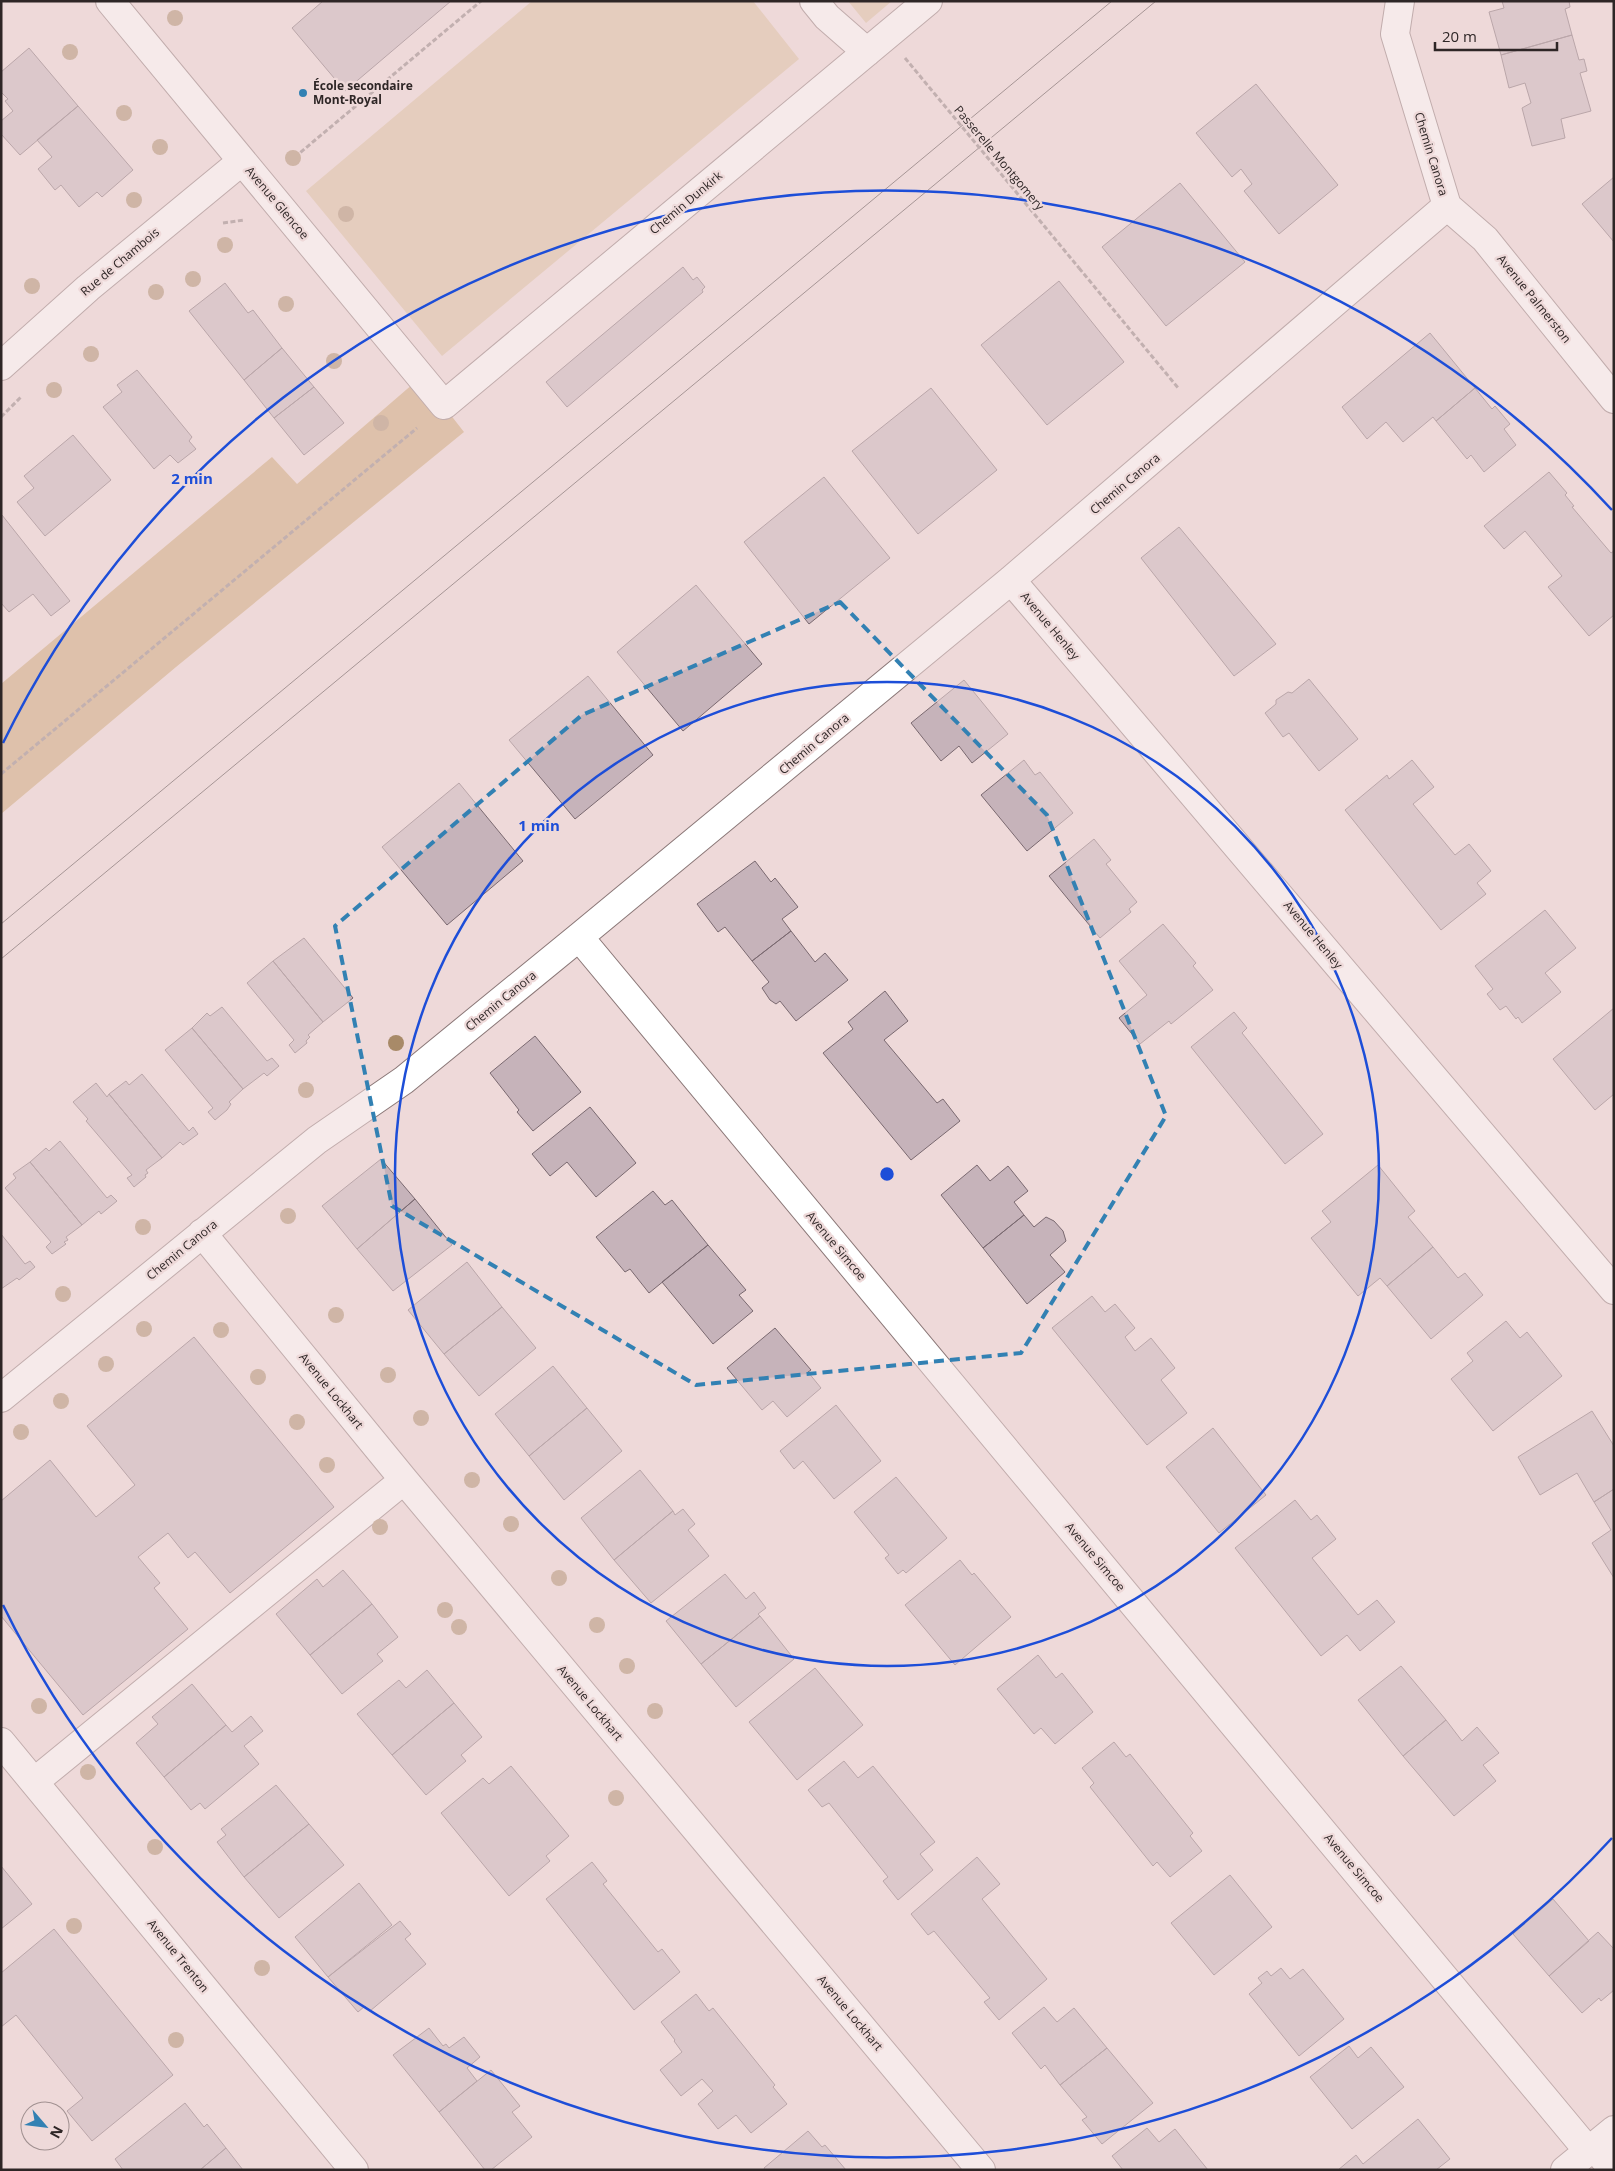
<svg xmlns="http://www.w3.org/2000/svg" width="1615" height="2171" font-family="'Open Sans',sans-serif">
  <rect width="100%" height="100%" fill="#eed9d9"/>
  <!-- green -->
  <path fill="#d9bf9e" d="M532,1H753L799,59L442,356L306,191Z
    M848,1H892L866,23Z"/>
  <!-- forest -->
  <path fill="#caa573" d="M421,377L464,432L176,667L1,814V684L272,457L297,484Z"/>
  <!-- building -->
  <path fill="#c6b3ba" stroke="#7a6970" d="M323,1H451L345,91L292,28Z
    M1502,1H1569L1570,7L1565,9L1572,35L1501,55L1489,12L1504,8Z
    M1572,35L1579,60L1584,59L1587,71L1580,73L1591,111L1561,119L1565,138L1532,146L1522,108L1531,103L1525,83L1509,88L1501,55Z
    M29,48L78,106L20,155L1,134V121L13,111L5,101L8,99L1,92V72Z
    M1256,84L1338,185L1279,234L1244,191L1252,184L1241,169L1232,177L1196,133Z
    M78,106L133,170L102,197L97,192L79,207L61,185L55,190L38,169L52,157L37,140Z
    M1614,177V242L1582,204Z
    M1180,183L1245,262L1166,326L1102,247Z
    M683,267L693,280L697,277L705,287L702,290L703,292L567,407L546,382Z
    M1059,281L1124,362L1047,425L981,345Z
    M225,283L248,313L253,310L282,348L244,380L189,311Z
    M1430,333L1475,388L1436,421L1433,417L1403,442L1386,422L1367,439L1342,407Z
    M282,348L314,387L274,418L244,380Z
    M137,370L192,437L189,441L196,449L178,463L170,455L154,469L103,407L122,392L117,385Z
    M314,387L344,423L304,455L274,418Z
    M931,388L997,470L918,534L852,451Z
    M1475,388L1492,409L1495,406L1510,424L1504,429L1516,445L1484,472L1471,455L1467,459L1436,421Z
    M73,435L111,480L45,536L17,502L34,488L24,476Z
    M1549,472L1567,493L1565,495L1574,506L1572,507L1611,553L1614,551V615L1589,636L1548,587L1562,576L1525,531L1504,549L1484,526Z
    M824,477L890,558L809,624L744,542Z
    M2,515L70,601L51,616L33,594L9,612L1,603Z
    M1179,527L1276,644L1234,676L1141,558Z
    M696,585L762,664L683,731L617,652Z
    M588,676L653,755L575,819L509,740Z
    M1309,679L1358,739L1319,771L1289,733L1283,737L1265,713L1276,704V700L1288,692L1292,693Z
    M964,680L1008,734L972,763L959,746L941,761L911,723Z
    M1024,760L1035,775L1040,772L1073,813L1027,851L981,795Z
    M1412,760L1434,787L1413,804L1455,855L1469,844L1491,871L1477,883L1486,894L1441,930L1345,810L1387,775L1389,779Z
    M459,783L523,861L447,925L382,847Z
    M1094,839L1111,860L1106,864L1137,902L1129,909L1131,912L1100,938L1049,876Z
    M755,861L771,882L775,878L798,907L782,919L791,931L752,961L725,927L718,932L697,904Z
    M1545,910L1576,948L1545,973L1561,992L1522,1023L1518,1017L1516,1019L1506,1006L1500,1010L1487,994L1493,989L1475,966Z
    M1163,924L1196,963L1193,966L1213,990L1171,1024L1169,1021L1140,1044L1119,1018L1147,995L1119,961Z
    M791,931L815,962L825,953L848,980L796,1021L780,1001L776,1004L770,1000L762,988L769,982L752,961Z
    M304,938L353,998L323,1022L273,961Z
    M273,961L323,1022L308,1035L310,1037L306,1041L307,1043L295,1053L289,1045L294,1040L247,983Z
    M885,991L908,1021L884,1040L937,1103L943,1099L960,1121L911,1160L823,1053L853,1029L848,1022Z
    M222,1007L267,1061L272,1058L279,1066L267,1076L264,1073L243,1089L192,1028L207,1013L210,1016Z
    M1614,1008V1094L1595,1110L1553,1059Z
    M1234,1012L1247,1028L1242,1033L1323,1134L1285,1164L1191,1047Z
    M192,1028L243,1089L229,1102L231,1104L227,1110L215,1120L208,1112L213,1108L165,1050Z
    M535,1036L581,1092L533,1131L517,1112L519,1110L490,1073Z
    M142,1074L189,1131L193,1127L198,1134L183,1145L180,1142L162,1158L109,1094L126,1081L129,1085Z
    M96,1083L107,1097L109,1094L162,1158L146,1170L148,1173L145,1175L146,1177L134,1187L127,1178L132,1175L86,1121L88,1119L73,1102Z
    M590,1107L636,1163L596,1197L567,1162L550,1176L532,1154Z
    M60,1141L107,1198L111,1195L117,1201L101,1214L99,1211L82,1225L30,1162L46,1148L49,1151Z
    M381,1159L415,1199L357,1249L322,1206Z
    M30,1162L82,1225L66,1237L68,1240L64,1242L66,1244L52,1254L46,1247L51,1242L5,1188L16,1178L13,1174Z
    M977,1165L990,1181L1008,1166L1028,1191L1014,1202L1024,1215L983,1248L941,1195Z
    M1378,1165L1415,1211L1408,1217L1433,1247L1387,1286L1380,1278L1358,1296L1311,1238L1331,1222L1322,1211Z
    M653,1191L665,1205L672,1200L708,1245L649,1293L630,1269L625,1272L596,1237Z
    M415,1199L452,1245L393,1291L357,1249Z
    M1024,1215L1034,1227L1046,1217L1054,1221L1063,1231L1066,1241L1050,1255L1065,1272L1027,1304L983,1248Z
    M1,1234L25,1264L30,1261L35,1267L19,1280L17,1278L1,1289Z
    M708,1245L746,1290L739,1295L753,1311L713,1344L662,1282Z
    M1433,1247L1458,1278L1465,1273L1483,1295L1431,1339L1387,1286Z
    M467,1262L502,1307L444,1354L408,1310Z
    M1092,1296L1105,1312L1115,1304L1135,1328L1125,1337L1135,1351L1151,1338L1175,1368L1161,1380L1187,1413L1147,1445L1052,1328Z
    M502,1307L536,1348L479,1396L444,1354Z
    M1506,1321L1520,1338L1527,1332L1562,1376L1493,1431L1451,1379L1473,1361L1467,1353Z
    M775,1328L811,1370L808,1372L821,1388L787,1417L773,1401L762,1410L727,1368Z
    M194,1337L334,1507L230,1593L195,1552L188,1558L168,1533L138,1557L160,1583L154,1588L188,1629L83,1715L1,1616V1501L50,1460L96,1517L135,1485L87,1426Z
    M553,1366L587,1408L529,1456L495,1414Z
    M836,1405L881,1461L834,1499L803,1461L794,1469L780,1451Z
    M587,1408L622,1451L564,1500L529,1456Z
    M1592,1411L1614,1446V1489L1594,1502L1577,1473L1540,1495L1518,1457Z
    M1213,1428L1266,1495L1219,1533L1166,1467Z
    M640,1470L673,1511L614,1560L581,1518Z
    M896,1477L947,1538L906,1573L903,1570L898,1574L885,1558L889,1555L854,1512Z
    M1614,1489V1578L1592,1543L1611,1530L1594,1502Z
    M1295,1500L1311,1520L1317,1515L1336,1539L1312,1558L1358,1615L1377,1600L1395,1622L1360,1651L1347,1635L1321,1656L1235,1548Z
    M683,1509L695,1524L688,1530L709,1556L651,1603L614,1560L673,1511L675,1515Z
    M960,1560L972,1575L974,1573L1011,1617L955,1665L905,1605Z
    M343,1570L372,1604L310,1655L276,1614L317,1579L323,1587Z
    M725,1574L746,1599L754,1592L766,1608L758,1614L760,1616L701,1664L666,1621Z
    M372,1604L398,1637L377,1654L383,1661L342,1694L310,1655Z
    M760,1616L794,1659L736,1707L701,1664Z
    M1038,1655L1056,1678L1062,1673L1093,1712L1055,1744L1041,1728L1034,1734L997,1689Z
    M1401,1666L1446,1720L1403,1756L1358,1700Z
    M815,1668L863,1725L797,1780L749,1722Z
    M427,1670L454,1703L392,1755L357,1714L399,1680L406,1688Z
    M192,1684L226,1725L164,1777L136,1743L158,1724L152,1717Z
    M454,1703L482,1737L461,1755L466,1761L426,1795L392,1755Z
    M251,1716L263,1731L244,1746L259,1764L205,1809L200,1803L191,1810L164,1777L226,1725L232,1732Z
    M1446,1720L1462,1741L1477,1727L1499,1753L1483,1765L1496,1781L1454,1816L1403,1756Z
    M1114,1742L1126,1757L1130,1754L1193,1833L1190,1836L1202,1851L1170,1877L1157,1862L1153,1866L1090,1787L1094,1783L1082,1768Z
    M844,1761L858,1778L873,1766L935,1842L920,1854L933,1870L898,1900L883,1881L888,1877L829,1803L822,1807L808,1790Z
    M511,1766L569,1836L546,1856L550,1861L509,1896L441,1813L483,1778L489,1784Z
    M276,1785L309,1824L244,1877L217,1842L226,1835L221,1829Z
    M309,1824L344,1865L279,1918L244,1877Z
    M977,1857L1000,1884L982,1899L1047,1979L999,2020L984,2002L990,1998L934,1931L928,1935L911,1914Z
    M592,1862L607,1881L603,1884L658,1952L662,1949L680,1972L634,2010L546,1899Z
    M1,1866L32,1904L1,1929Z
    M1230,1875L1272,1927L1214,1975L1171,1923Z
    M359,1883L392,1925L328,1977L295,1937Z
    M1553,1899L1589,1941L1549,1976L1513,1934Z
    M400,1921L411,1934L405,1939L426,1964L370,2011L365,2006L358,2012L328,1977Z
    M54,1929L173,2075L92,2141L67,2111L83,2098L16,2015L1,2027V1973Z
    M1598,1932L1614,1949V1990L1601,2001L1599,1998L1582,2013L1549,1976Z
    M1281,1968L1290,1979L1303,1969L1344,2019L1299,2056L1249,1994L1262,1983L1258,1978L1267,1971L1271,1976Z
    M696,1994L709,2011L713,2008L775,2085L773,2087L787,2104L751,2133L736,2115L718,2129L698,2104L713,2091L702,2079L681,2096L660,2070L682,2052L674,2041L675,2040L661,2022Z
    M1044,2007L1057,2022L1074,2008L1107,2048L1060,2085L1045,2065L1041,2069L1012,2033Z
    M429,2028L443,2046L446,2044L449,2048L464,2037L480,2057L467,2068L477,2081L439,2112L393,2055Z
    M1349,2046L1358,2058L1371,2047L1404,2087L1352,2129L1310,2077Z
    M1107,2048L1153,2103L1102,2144L1082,2120L1087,2117L1060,2085Z
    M491,2070L520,2106L512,2112L532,2137L491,2170H485L439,2112Z
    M185,2103L204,2127L207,2124L226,2148L200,2170H123L115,2159Z
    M1418,2119L1450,2159L1436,2170H1338L1356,2155L1363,2164Z
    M1147,2128L1159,2142L1175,2129L1208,2170H1123L1112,2156Z
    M808,2131L822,2147L825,2145L846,2170H765L764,2168Z
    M226,2148L243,2170H200Z"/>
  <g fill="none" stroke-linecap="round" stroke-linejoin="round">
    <defs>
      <path id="minor" d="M110,1L444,405L928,1
        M814,1L827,17L867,52
        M1400,1L1395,34L1447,206
        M1447,206L1485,239L1614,399
        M1,366L88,288L242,161
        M1011,580L1614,1290
        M579,937L1585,2147L1594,2146L1613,2170
        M202,1233L404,1480L981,2170
        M1,1398L317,1140L404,1080L579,937L1011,580L1447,206
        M1,1742L354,2170
        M34,1782L404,1480
        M1565,2170L1614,2130"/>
    </defs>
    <!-- minor casing -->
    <use href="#minor" stroke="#8a7777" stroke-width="30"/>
    <!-- path -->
    <path stroke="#8c7e7e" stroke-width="3" stroke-dasharray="5 2.5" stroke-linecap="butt" d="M289,162L481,1
      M223,223L244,220
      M1079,268L1179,389
      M1,417L22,396
      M1,774L417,428"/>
    <!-- minor -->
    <use href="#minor" stroke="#fff" stroke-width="28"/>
    <!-- tram -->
    <path stroke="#4e4444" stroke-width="1" d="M1,924L1112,1
      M1,959L1156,1"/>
    <!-- path-bridge -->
    <path stroke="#8c7e7e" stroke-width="3" stroke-dasharray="5 2.5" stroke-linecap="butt" d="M905,58L1079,268"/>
  </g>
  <!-- trees -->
  <g fill="#a88a68">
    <circle cx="175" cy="18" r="8"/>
    <circle cx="70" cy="52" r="8"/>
    <circle cx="124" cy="113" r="8"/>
    <circle cx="160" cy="147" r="8"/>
    <circle cx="293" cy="158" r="8"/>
    <circle cx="134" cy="200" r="8"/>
    <circle cx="346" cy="214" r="8"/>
    <circle cx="225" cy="245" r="8"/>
    <circle cx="193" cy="279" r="8"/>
    <circle cx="32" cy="286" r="8"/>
    <circle cx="156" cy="292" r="8"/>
    <circle cx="286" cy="304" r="8"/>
    <circle cx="91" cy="354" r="8"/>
    <circle cx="334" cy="361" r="8"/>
    <circle cx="54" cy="390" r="8"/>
    <circle cx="381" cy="423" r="8"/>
    <circle cx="396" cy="1043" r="8"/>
    <circle cx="306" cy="1090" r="8"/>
    <circle cx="288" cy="1216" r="8"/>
    <circle cx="143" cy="1227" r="8"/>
    <circle cx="63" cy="1294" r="8"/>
    <circle cx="336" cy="1315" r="8"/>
    <circle cx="144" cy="1329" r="8"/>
    <circle cx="221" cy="1330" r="8"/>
    <circle cx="106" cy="1364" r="8"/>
    <circle cx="388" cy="1375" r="8"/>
    <circle cx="258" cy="1377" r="8"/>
    <circle cx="61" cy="1401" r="8"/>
    <circle cx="421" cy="1418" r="8"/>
    <circle cx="297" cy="1422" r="8"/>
    <circle cx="21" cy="1432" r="8"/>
    <circle cx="327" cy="1465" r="8"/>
    <circle cx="472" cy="1480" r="8"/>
    <circle cx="511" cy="1524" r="8"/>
    <circle cx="380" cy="1527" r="8"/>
    <circle cx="559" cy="1578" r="8"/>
    <circle cx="445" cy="1610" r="8"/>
    <circle cx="597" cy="1625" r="8"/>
    <circle cx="459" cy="1627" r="8"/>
    <circle cx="627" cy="1666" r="8"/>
    <circle cx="39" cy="1706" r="8"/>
    <circle cx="655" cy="1711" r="8"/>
    <circle cx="88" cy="1772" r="8"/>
    <circle cx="616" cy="1798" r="8"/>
    <circle cx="155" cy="1847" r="8"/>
    <circle cx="74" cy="1926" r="8"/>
    <circle cx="262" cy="1968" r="8"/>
    <circle cx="176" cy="2040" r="8"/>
  </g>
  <!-- marked area -->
  <path d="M0 0H1615V2171H0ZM840,602L1047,815L1166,1116L1021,1353L696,1385L392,1206L335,926L582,715Z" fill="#eed9d9" fill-opacity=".55" fill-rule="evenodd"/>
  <path fill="none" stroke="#3281b3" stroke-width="4" stroke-dasharray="10 6" stroke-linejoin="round" d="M840,602L1047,815L1166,1116L1021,1353L696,1385L392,1206L335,926L582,715Z"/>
  <!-- distance rings -->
  <g fill="none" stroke="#1d4ed8" stroke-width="2.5">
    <circle cx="887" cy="1174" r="492"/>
    <path d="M1612 1838A983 983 0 0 1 3 1605M3 743A983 983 0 0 1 1612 510"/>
  </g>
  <!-- markers -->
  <circle fill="#3281b3" stroke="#eed9d9" stroke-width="2" cx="303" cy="93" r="5"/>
  <g text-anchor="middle" stroke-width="4.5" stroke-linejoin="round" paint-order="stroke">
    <!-- poi labels -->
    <g font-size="12" font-weight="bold" fill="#2e2626" stroke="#eed9d9" text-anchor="start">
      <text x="313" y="90">École secondaire<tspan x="313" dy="14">Mont-Royal</tspan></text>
    </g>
    <!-- street labels -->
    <g font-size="12" fill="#2e2626" stroke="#eed9d9">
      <text transform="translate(1431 154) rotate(73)" y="4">Chemin Canora</text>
      <text transform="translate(999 158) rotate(50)" y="4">Passerelle Montgomery</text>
      <text transform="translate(277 203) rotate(50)" y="4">Avenue Glencoe</text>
      <text transform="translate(686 203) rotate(-40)" y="4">Chemin Dunkirk</text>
      <text transform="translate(120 262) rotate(-40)" y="4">Rue de Chambois</text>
      <text transform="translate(1534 299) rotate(51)" y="4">Avenue Palmerston</text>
      <text transform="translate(1125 484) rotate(-40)" y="4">Chemin Canora</text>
      <text transform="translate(1050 626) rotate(50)" y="4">Avenue Henley</text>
      <text transform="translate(814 744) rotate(-40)" y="4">Chemin Canora</text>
      <text transform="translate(1313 935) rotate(50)" y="4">Avenue Henley</text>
      <text transform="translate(501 1001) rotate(-39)" y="4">Chemin Canora</text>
      <text transform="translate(836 1246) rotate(50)" y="4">Avenue Simcoe</text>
      <text transform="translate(182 1250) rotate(-39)" y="4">Chemin Canora</text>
      <text transform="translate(331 1391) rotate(51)" y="4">Avenue Lockhart</text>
      <text transform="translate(1095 1557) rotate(50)" y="4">Avenue Simcoe</text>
      <text transform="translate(590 1703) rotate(50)" y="4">Avenue Lockhart</text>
      <text transform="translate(1354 1868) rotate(50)" y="4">Avenue Simcoe</text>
      <text transform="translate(178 1956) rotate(51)" y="4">Avenue Trenton</text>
      <text transform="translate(850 2013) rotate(50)" y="4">Avenue Lockhart</text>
    </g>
  </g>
  <circle cx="887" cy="1174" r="8" fill="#1d4ed8" stroke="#eed9d9" stroke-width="2.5"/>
  <g font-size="15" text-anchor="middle" font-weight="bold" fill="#1d4ed8" stroke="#eed9d9" stroke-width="4.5" stroke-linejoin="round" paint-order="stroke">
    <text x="192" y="484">2 min</text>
    <text x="539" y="831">1 min</text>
  </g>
  <!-- border -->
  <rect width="1615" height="2171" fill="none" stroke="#2e2626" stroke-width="5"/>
  <!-- north arrow -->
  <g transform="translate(45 2126) rotate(118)"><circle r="24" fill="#eed9d9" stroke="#a19191"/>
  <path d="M0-4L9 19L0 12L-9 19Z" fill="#3281b3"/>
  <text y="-8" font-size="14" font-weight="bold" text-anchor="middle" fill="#2e2626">N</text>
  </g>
  <!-- scale -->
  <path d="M1435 42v8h122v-8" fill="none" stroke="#2e2626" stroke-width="2.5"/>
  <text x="1442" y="42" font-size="15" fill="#2e2626" stroke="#eed9d9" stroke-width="4" paint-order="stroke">20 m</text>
</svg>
